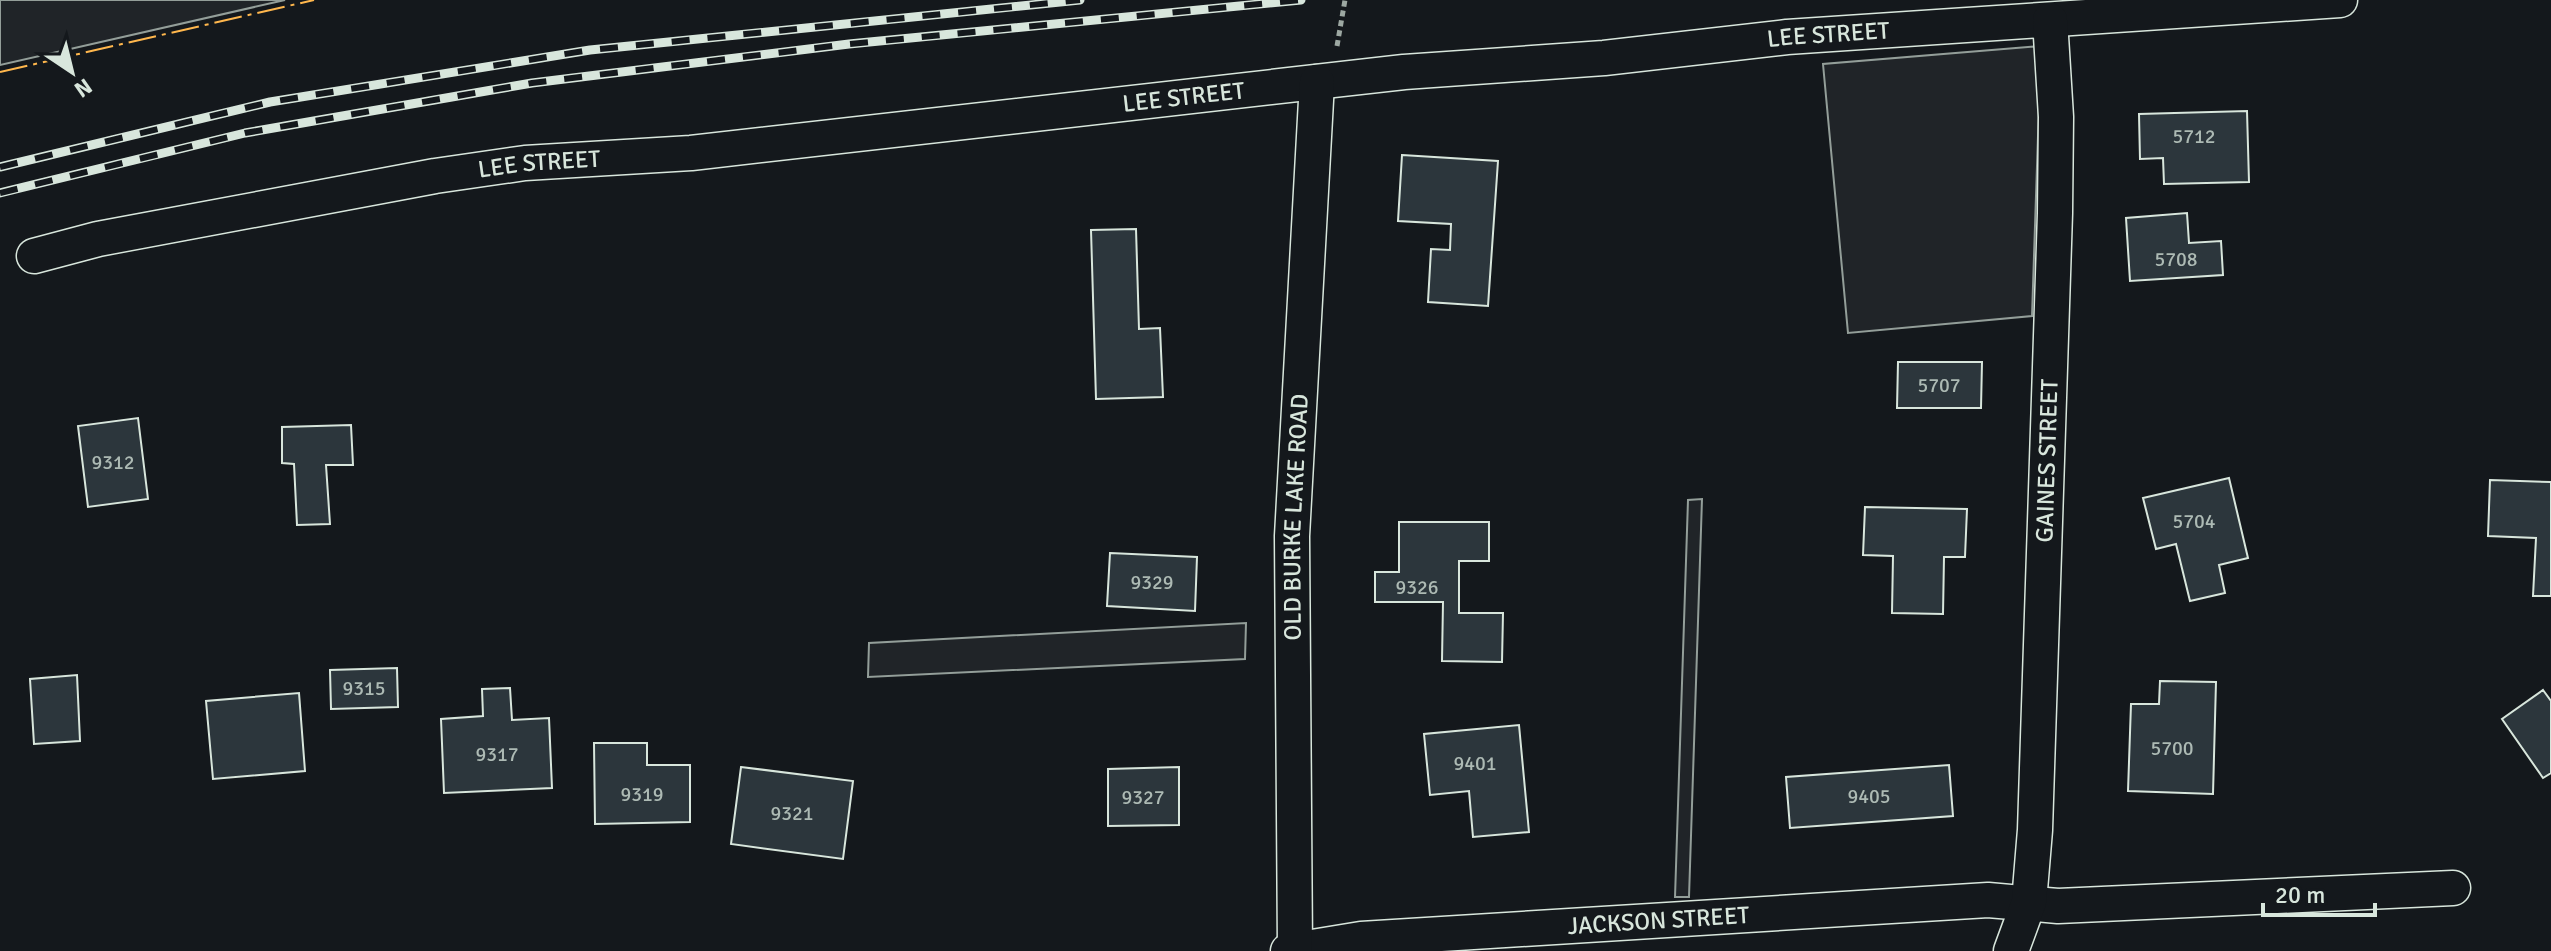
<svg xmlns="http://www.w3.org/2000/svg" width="2551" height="951" font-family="Signika,sans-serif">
  <rect width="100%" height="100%" fill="#14181c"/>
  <!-- green -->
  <path fill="#202428" stroke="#939e99" stroke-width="2" d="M0,0H285L0,65Z
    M2041,46L2032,316L1848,333L1823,64Z
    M1702,499L1689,897H1675L1688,500Z
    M1246,623L1245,659L868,677L869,643Z"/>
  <!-- building -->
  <path fill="#2c363c" stroke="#d8e6dc" stroke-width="2" d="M2247,111L2249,182L2164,184L2163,158L2140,159L2139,114Z
    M1402,155L1498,161L1488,306L1428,302L1431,249L1450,250L1451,224L1398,221Z
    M2187,213L2189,243L2221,241L2223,275L2130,281L2126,218Z
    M1136,229L1139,329L1160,328L1163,397L1096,399L1091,230Z
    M1898,362H1982L1981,408H1897Z
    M138,418L148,499L88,507L78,426Z
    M351,425L353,465H326L330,524L297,525L294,464L282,463V427Z
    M2229,478L2248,558L2219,565L2225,593L2190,601L2176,544L2156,549L2143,498Z
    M2490,480L2551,482V596H2533L2536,538L2488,536Z
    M1865,507L1967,509L1965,557H1944L1943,614L1892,613L1893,556L1863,555Z
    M1399,522H1489V561H1459V613H1503L1502,662L1442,661L1443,602H1375V572H1399Z
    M1110,553L1197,557L1195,611L1107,606Z
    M397,668L398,707L331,709L330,670Z
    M77,675L80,741L34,744L30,679Z
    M2160,681L2216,682L2213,794L2128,791L2131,704H2159Z
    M510,688L512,720L549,718L552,788L444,793L441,719L483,716L482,689Z
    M2543,690L2551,701V773L2543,778L2502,719Z
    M299,693L305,771L213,779L206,701Z
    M1519,725L1529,832L1473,837L1469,791L1430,795L1424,734Z
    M594,743H647V765H690V822L595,824Z
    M1949,765L1953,816L1790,828L1786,777Z
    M741,767L853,781L843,859L731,844Z
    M1179,767V825L1108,826V769Z"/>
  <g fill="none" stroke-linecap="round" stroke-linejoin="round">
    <defs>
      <g id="minor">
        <path id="s1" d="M34,256L98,239L435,176L525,163L691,153L1404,72L1604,58L1787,37L2340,0"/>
        <path id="s2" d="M1288,951L1361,939L1988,900L2058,906L2453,888"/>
        <path id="s3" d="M1295,951L1292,536L1317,82"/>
        <path id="s4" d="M2011,951L2029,902L2035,830L2055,213L2056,117L2050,20"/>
      </g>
    </defs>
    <!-- minor casing -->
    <use href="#minor" stroke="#d8e6dc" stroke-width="37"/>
    <!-- path -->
    <path stroke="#9da8a2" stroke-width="5" stroke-dasharray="6 4" stroke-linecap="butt" d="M1337,46L1345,0"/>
    <!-- minor -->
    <use href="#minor" stroke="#14181c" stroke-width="34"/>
    <defs>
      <path id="rail" d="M0,167L270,102L590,50L1080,0
        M0,193L245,133L532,83L849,44L1301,0"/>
    </defs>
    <!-- rail casing -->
    <use href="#rail" stroke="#d8e6dc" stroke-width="9"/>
    <!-- rail -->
    <use href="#rail" stroke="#14181c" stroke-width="6" stroke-dasharray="18" stroke-linecap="butt"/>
    <!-- power -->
    <path stroke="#ffb74d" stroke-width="2" stroke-dasharray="28 6 4 6" stroke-linecap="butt" d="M0,72L314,0"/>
  </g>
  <g text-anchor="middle" stroke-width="6" stroke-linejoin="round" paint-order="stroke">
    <!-- number labels -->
    <g font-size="20" fill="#adbab4">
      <text x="2194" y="143">5712</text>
      <text x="2176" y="266">5708</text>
      <text x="1939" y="392">5707</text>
      <text x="113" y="469">9312</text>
      <text x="2194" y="528">5704</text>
      <text x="1152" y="589">9329</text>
      <text x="1417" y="594">9326</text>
      <text x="364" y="695">9315</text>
      <text x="2172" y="755">5700</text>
      <text x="497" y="761">9317</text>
      <text x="1475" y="770">9401</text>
      <text x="642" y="801">9319</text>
      <text x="1869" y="803">9405</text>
      <text x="1143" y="804">9327</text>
      <text x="792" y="820">9321</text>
    </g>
    <!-- street labels -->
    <g font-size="24" fill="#d8e6dc" stroke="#14181c">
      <text dy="8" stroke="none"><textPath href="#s1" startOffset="1810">LEE STREET</textPath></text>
      <text dy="8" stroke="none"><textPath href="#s1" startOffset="1162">LEE STREET</textPath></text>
      <text dy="8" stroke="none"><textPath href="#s1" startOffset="514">LEE STREET</textPath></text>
      <text dy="8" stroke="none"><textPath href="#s4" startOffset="494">GAINES STREET</textPath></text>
      <text dy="8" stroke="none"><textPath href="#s3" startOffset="434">OLD BURKE LAKE ROAD</textPath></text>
      <text dy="8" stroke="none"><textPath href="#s2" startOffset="372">JACKSON STREET</textPath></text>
    </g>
  </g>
  <!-- north arrow -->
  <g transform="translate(72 72) rotate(145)" stroke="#14181c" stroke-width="6" paint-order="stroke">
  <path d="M0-6L14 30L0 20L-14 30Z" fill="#d8e6dc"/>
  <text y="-12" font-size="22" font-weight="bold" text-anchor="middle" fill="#d8e6dc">N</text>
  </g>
  <!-- scale -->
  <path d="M2263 903v12h112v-12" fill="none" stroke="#d8e6dc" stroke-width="4"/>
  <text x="2275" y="903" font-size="24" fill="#d8e6dc" stroke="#14181c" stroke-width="6" paint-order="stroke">20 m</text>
</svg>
